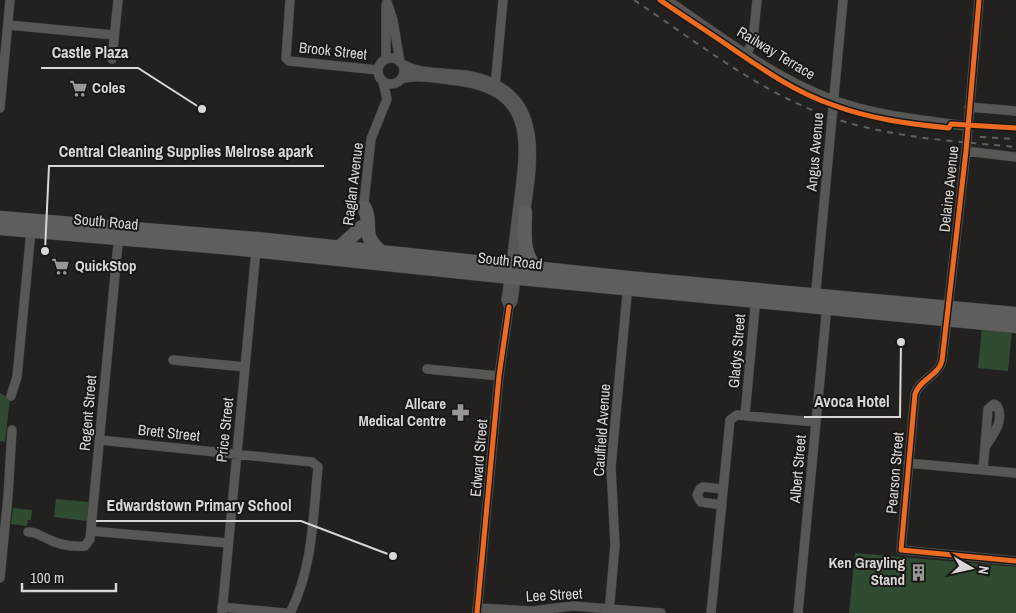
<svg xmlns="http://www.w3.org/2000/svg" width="1016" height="613" font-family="'Archivo Narrow',sans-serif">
  <rect width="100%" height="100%" fill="#22211f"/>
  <!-- green -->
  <path fill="#2f4c33" d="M982,326L1012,329L1008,371L978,368Z
    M0,393L10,398L5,442L0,441Z
    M56,499L89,502L87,521L54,517Z
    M13,508L32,510L31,520H28L27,526L11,524Z
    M855,553L1016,567V613H849Z"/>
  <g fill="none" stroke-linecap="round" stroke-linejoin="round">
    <defs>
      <path id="minor" d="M290,0L286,58L289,61L378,70
        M667,0C720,36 773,78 833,100C876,116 922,120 967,126
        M979,0L966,151L942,361C938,376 920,379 915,394L901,550L1016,561
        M387,2L393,20L400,62
        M8,25L114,35
        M747,53L753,40L757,0
        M378 71a13 13 0 1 1 26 0a13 13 0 1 1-26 0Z
        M112,59L118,0
        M386,59V5
        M402,64C421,75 445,72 466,75C546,88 534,156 525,216
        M401,79C418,74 440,79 458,81C537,91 525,146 518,206C514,237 511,269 506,300L509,307L499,376L477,613
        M495,87L503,0
        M969,107L1016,111
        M0,108L10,0
        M966,151L1016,157
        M363,211L371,139L387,99L383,82
        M815,300L843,0
        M509,307L513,301L521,242
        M173,360L245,367
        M427,369L499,376
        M11,396L17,377L31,231
        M745,415L756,296
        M100,440L312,462L318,467C313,517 313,568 290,613
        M908,463L1016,473
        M983,470L988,409L994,404L997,406C1005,420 993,435 985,447
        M722,505L701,502L697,495L700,489L703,487L723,489
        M91,531L228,543
        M28,532C37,532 40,536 48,539C59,545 72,547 85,546L90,539L119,233
        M0,578L8,496L12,430
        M222,607L285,613
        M477,608L532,611L573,606L661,613
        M222,613L256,250
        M609,613L615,545L611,467L628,284
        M711,613L730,420L737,415L816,422
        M798,613L827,305"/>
      <path id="highway" d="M364,207C374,225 359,233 380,251
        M525,212C525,230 521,256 537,268
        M0,218L257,239L628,278L1016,314
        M0,228L222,247L520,278L1016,326
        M340,247L362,227"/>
    </defs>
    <!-- minor casing -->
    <use href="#minor" stroke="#3e3e3d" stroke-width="10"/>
    <!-- highway casing -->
    <use href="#highway" stroke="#3e3e3d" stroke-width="15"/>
    <!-- minor -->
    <use href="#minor" stroke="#575756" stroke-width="9"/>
    <!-- highway -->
    <use href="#highway" stroke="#5e5e5e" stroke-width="14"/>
    <!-- rail -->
    <path stroke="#606060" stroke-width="2" stroke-dasharray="6 6" stroke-linecap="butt" d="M634,0C697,42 760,93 833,118C892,138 954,141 1016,147
      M980,137L1016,139"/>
    <defs>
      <path id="cycleway" d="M660,0C683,16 707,31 730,47C762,69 795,92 833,105C870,119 910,124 949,128L951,124L1016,128
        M979,0L966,151L942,361C938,376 920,379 915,394L901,550L1016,561
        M477,613L499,376L509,307"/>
    </defs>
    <!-- cycleway casing -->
    <use href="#cycleway" stroke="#1a1815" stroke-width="8"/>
    <!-- cycleway -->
    <use href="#cycleway" stroke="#ed6a23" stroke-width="5"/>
  </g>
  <!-- icons -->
  <defs>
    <symbol id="supermarket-bare" viewBox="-9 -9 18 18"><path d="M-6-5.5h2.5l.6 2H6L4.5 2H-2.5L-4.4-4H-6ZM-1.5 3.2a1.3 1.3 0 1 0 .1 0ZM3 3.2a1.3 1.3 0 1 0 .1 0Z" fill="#999796" stroke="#1a1815" stroke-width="2.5" paint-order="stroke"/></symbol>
    <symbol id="pharmacy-bare" viewBox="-9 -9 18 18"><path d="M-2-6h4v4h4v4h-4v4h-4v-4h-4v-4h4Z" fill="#999796" stroke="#1a1815" stroke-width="2.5" paint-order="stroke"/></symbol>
    <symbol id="building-bare" viewBox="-9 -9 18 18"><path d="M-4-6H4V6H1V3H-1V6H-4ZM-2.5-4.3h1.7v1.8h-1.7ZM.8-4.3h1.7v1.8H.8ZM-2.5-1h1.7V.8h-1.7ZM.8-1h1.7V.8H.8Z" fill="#999796" stroke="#1a1815" stroke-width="2.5" paint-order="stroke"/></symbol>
  </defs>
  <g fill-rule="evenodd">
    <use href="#supermarket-bare" x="66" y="76" width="25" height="25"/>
    <use href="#supermarket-bare" x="48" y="254" width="25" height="25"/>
    <use href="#pharmacy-bare" x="448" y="400" width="25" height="25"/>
    <use href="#building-bare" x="906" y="560" width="25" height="25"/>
  </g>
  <g text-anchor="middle" stroke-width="4" stroke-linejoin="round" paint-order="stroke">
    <!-- street labels -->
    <g font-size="15" fill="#d9d7d6" stroke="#1a1815">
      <text transform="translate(333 51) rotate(6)" y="5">Brook Street</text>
      <text transform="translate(776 53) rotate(31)" y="5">Railway Terrace</text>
      <text transform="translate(815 152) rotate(-85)" y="5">Angus Avenue</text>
      <text transform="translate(353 184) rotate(-83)" y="5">Raglan Avenue</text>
      <text transform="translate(949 189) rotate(-84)" y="5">Delaine Avenue</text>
      <text transform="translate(106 222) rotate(5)" y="5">South Road</text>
      <text transform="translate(510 261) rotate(6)" y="5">South Road</text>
      <text transform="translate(737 351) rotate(-85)" y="5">Gladys Street</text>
      <text transform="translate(88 413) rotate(-85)" y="5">Regent Street</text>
      <text transform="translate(225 430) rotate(-84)" y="5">Price Street</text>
      <text transform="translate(602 430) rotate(-86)" y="5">Caulfield Avenue</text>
      <text transform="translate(169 433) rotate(6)" y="5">Brett Street</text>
      <text transform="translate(479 458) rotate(-85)" y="5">Edward Street</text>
      <text transform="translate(798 469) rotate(-85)" y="5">Albert Street</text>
      <text transform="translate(895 473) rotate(-85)" y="5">Pearson Street</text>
      <text transform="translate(554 595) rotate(-3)" y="5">Lee Street</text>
    </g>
    <!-- poi labels -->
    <g font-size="15" font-weight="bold" fill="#d9d7d6" stroke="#1a1815" text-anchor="start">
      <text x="92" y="93">Coles</text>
      <text x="75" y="271">QuickStop</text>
      <text x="446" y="409" text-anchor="end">Allcare<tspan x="446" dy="17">Medical Centre</tspan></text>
      <text x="905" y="568" text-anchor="end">Ken Grayling<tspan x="905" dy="17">Stand</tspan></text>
    </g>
  </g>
  <!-- callouts -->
  <path fill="none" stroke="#d9d7d6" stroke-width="2" d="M202 109L138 68H41M45 251L49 166H324M901 342L900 417H804M393 556L301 521H96"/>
  <g fill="#d9d7d6" stroke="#1a1815" stroke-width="2">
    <circle cx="202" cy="109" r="5"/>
    <circle cx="45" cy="251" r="5"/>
    <circle cx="901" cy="342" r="5"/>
    <circle cx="393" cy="556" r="5"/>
  </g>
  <g font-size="16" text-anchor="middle" font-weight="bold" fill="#d9d7d6" stroke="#1a1815" stroke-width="4" stroke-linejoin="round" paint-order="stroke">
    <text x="90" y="58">Castle Plaza</text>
    <text x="186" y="157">Central Cleaning Supplies Melrose apark</text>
    <text x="852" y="407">Avoca Hotel</text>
    <text x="199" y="511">Edwardstown Primary School</text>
  </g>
  <!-- north arrow -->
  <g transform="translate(971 568) rotate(99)" stroke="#1a1815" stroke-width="4" paint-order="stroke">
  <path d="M0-4L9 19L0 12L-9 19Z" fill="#d9d7d6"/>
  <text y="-8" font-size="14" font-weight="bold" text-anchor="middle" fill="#d9d7d6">N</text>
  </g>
  <!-- scale -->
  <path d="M22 583v8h94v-8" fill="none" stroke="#d9d7d6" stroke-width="2.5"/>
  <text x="30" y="583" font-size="15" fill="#d9d7d6" stroke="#1a1815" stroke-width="4" paint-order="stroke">100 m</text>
</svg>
